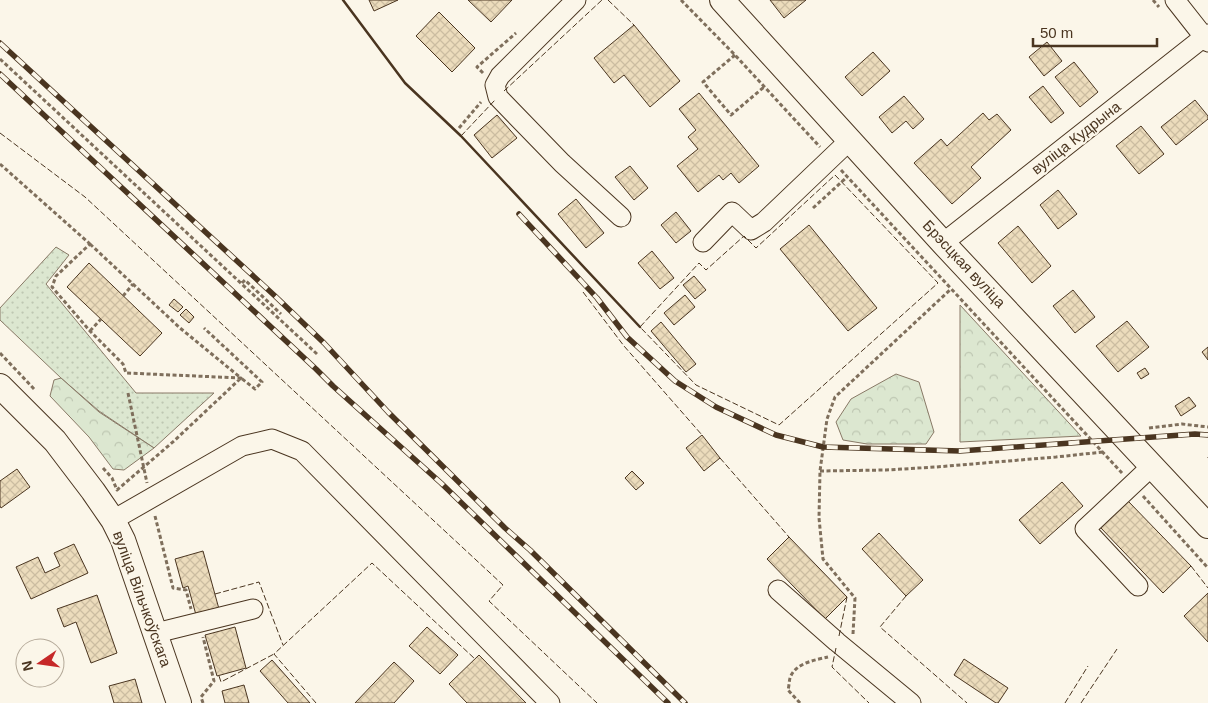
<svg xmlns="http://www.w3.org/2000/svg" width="1208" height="703" font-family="Arial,sans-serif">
  <defs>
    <pattern id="grass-dots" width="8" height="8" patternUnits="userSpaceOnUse" patternTransform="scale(1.25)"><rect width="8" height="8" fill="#dce7d0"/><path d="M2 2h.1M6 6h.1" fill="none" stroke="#bec7b2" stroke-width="1.8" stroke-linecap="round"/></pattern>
    <pattern id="forest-crowns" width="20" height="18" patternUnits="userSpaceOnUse" patternTransform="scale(1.25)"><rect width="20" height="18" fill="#dce7d0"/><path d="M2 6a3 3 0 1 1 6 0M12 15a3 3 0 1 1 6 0" fill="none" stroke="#bec7b2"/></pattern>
    <pattern id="building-cross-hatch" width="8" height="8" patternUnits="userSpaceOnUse" patternTransform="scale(1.25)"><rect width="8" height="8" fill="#ecdcbc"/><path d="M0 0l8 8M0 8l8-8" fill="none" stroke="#ccbda1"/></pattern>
  </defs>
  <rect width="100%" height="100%" fill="#fbf6e9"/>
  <!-- grass -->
  <path fill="url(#grass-dots)" stroke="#887966" d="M56,247L69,255L46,284L136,393H214L154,448L99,411L61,378L0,320V308Z"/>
  <!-- forest -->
  <path fill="url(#forest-crowns)" stroke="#887966" d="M960,305L1081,436L960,442Z
    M896,374L919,382L934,432L926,444H867L843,440L836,422L851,399Z
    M61,378L99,412L154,448L124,470L113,469L89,437L50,396L54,380Z"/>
  <!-- building -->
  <path fill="url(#building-cross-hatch)" stroke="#4a3520" d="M369,0H398L374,11Z
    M468,0H512L491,22Z
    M770,0H806L784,18Z
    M439,12L475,48L452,72L416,36Z
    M634,25L680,81L650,107L624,75L614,83L594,58Z
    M1047,42L1062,61L1044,76L1029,57Z
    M873,52L890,71L862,96L845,77Z
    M1074,62L1098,92L1080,107L1055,77Z
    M1043,86L1064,113L1051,123L1029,97Z
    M699,93L759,166L739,183L731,173L723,180L719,175L698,192L677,166L698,149L688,137L696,130L679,109Z
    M904,96L924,119L913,129L906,121L892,133L879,117Z
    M1195,100L1208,116V119L1176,145L1161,127Z
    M983,113L989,120L997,114L1011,130L971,167L981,178L952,204L914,163L941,139L947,146Z
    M497,115L517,138L492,158L474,135Z
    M1141,126L1164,154L1139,174L1116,146Z
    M630,166L648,188L634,200L615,177Z
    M1058,190L1077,214L1058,229L1040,205Z
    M576,199L604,233L586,248L558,214Z
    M676,212L691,231L676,243L661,225Z
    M809,225L877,308L848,331L780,249Z
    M1018,226L1051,266L1032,283L998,243Z
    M652,251L674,278L660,289L638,263Z
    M89,263L162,333L140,356L67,287Z
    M694,276L706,290L695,299L683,285Z
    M1073,290L1095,317L1075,333L1053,306Z
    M685,295L695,307L674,325L664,313Z
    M174,299L183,307L178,312L169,305Z
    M186,309L194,317L189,323L180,315Z
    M1127,321L1149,347L1118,372L1096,346Z
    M661,322L696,364L686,372L651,331Z
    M1208,347V360L1202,352Z
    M1145,368L1149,374L1141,379L1137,373Z
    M1189,397L1196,406L1181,416L1175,406Z
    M702,435L720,458L704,471L686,448Z
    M17,469L30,487L1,508L0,506V481Z
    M632,471L644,483L636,490L625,478Z
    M1062,482L1083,506L1040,544L1019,520Z
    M1128,501L1191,566L1163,593L1100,527Z
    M879,533L923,580L906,596L862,549Z
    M789,537L847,597L825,619L767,559Z
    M74,544L88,573L31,599L16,567L38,557L45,573L60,566L54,553Z
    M203,551L219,609L196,615L188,586L183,588L175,559Z
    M1208,593V642L1184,616Z
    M97,595L117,653L91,663L76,622L64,627L57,609Z
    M235,627L246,668L217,676L205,635Z
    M427,627L458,655L440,674L409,646Z
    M479,655L526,703H467L449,684Z
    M964,659L1008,688L998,703H996L954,675Z
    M272,660L310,703H288L260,671Z
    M394,662L414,681L394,703H355Z
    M135,679L142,703H114L109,686Z
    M244,685L249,703H225L222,691Z"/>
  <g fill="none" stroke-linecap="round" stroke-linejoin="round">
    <defs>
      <path id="minor" d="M576,0L500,76L495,85L498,97L562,163L621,217
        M1175,0L1208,42
        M703,242L732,212L751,230L764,222L850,140
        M943,243L1208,34
        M113,520L242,446L272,439L302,451L550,703
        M1138,586L1085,529L1152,466
        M778,590L837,642L911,703
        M156,633L253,609"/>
      <path id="major" d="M722,0L943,243L1208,526
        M0,386L55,441L93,491L113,520L123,540L179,703"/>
    </defs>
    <!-- minor casing -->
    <use href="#minor" stroke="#4a3520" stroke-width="21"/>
    <!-- major casing -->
    <use href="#major" stroke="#4a3520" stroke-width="26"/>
    <!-- path -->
    <path stroke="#7f6f5c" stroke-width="3" stroke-dasharray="4 2.5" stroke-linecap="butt" d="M681,0L735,55L820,147
      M1153,0L1159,7
      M735,55L703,82L731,115L764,87
      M0,59L317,354
      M483,73L477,67L516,33
      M459,128L481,102
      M0,164L90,244
      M841,170L1122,473
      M813,208L847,177
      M90,244L180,328L241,378L126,373L123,364L90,331L52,287L56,276Z
      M242,283L245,280L281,314
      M123,296L133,284
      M90,331L101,319
      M0,353L35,390
      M128,393L147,483
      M1149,428L1182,424L1208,427
      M103,468L112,478L117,490L174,441L241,378L255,389L262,382L204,328
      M820,471L886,470L936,467L1056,457L1103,452
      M1143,496L1208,568
      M155,516L173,588L186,590L191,609
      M853,634L855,598L823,559L819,518L820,471L827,419L835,397L951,289
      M203,703L201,697L214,681L203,637
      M800,703L788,690C789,687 789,682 790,678C795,663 815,660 828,657"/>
    <!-- minor -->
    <use href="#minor" stroke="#fbf6e9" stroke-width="19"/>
    <!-- major -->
    <use href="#major" stroke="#fbf6e9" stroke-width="24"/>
    <defs>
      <path id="rail" d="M0,43L275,296L324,343L388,412L505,528L530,550L685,703
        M0,74L316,369L333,386L441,483L668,703
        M519,214L597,298L627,337L675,381L716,407L776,435L823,447L960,451L1195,434L1208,435"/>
    </defs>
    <!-- rail casing -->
    <use href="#rail" stroke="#4a3520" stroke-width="5.5"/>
    <!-- rail -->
    <use href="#rail" stroke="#fbf6e9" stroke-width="4" stroke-dasharray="11" stroke-linecap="butt"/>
    <!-- fence -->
    <path stroke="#4a3520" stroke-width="1" stroke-dasharray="6 2.5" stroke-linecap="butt" d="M608,0L634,25
      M504,91L602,0
      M0,133L85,197L503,585L489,601L597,703
      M461,136L495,100
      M835,175L938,283L779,425L696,385L640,327L699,263L706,270L744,236L756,248Z
      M583,292L624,346L702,435
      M1208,457V458
      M720,458L789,537
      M1191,566L1208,588
      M215,594L259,582L283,645
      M906,596L880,627L967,703
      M839,636L847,597
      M836,648L832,667L869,703
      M219,676L221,682L274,654
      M316,703L274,654L372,563L475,659
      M1065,703L1088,666
      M1081,703L1117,649"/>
    <!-- wall -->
    <path stroke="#4a3520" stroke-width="2.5" d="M343,0L405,83L461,136L640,327"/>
  </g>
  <g text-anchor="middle" stroke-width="4" stroke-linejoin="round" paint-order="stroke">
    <!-- street labels -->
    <g font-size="15" fill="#4a3520" stroke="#fbf6e9">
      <text transform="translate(1076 138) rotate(-38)" y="5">вуліца Кудрына</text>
      <text transform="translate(964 264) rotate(47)" y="5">Брэсцкая вуліца</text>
      <text transform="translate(142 599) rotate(70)" y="5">вуліца Вільчкоўскага</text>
    </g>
  </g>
  <!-- north arrow -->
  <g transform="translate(40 663) rotate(257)"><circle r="24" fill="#fbf6e9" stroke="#b4a999"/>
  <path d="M0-4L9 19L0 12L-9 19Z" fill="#c62828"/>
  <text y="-8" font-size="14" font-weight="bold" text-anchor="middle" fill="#4a3520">N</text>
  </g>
  <!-- scale -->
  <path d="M1033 38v8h124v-8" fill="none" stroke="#4a3520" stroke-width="2.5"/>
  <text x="1040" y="38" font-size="15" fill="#4a3520" stroke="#fbf6e9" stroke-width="4" paint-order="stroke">50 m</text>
</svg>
